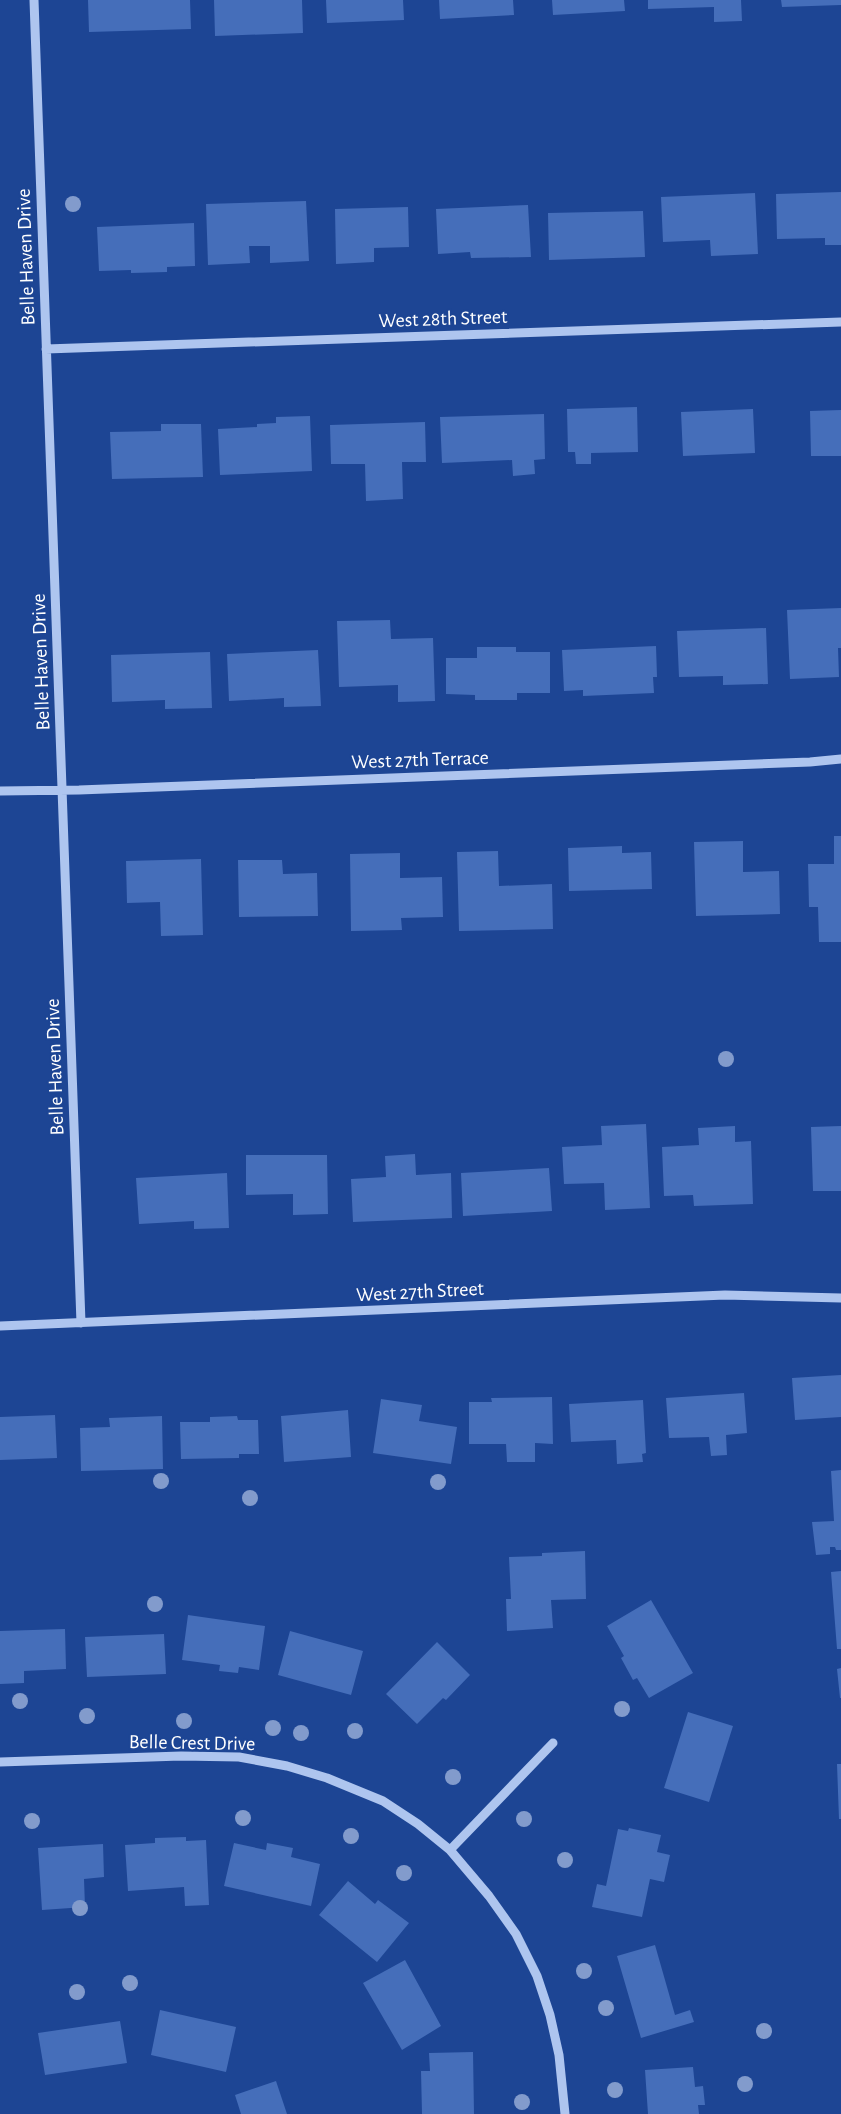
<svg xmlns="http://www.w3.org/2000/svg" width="841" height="2114" font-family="'Alegreya Sans',sans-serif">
  <rect width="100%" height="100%" fill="#1d4594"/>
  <!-- building -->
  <path fill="#456eba" d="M88,0H190L191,29L89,32Z
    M214,0H302L303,33L215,36Z
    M326,0H403L404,20L327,23Z
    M439,0H513L514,15L440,19Z
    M552,0H624L625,11L553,15Z
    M648,0H741L742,21L714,22V7L648,9Z
    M781,0H841V5L782,7Z
    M841,192V245H825V238L777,239L776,194Z
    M755,193L758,254L711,256L710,240L663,242L661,197Z
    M306,201L309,261L270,263V246H249L250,263L208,265L206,204Z
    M528,205L531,257L471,258L470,252L438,254L436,209Z
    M408,207L409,247L374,248V262L336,264L335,209Z
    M643,211L645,257L549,260L548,213Z
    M194,223L195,266L167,267V272L131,273V270L99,271L97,227Z
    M637,407L638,452L591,453V464H576L575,452H568L567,409Z
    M753,409L755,453L683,456L681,412Z
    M841,410V456H811L810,411Z
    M544,414L545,459L534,460L535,474L513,476L512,460L442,463L440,417Z
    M310,416L312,471L220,475L218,429L257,427V424L276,423V417Z
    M425,422L426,462H402L403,499L366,501L365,464H331L330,425Z
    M161,424H201L203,477L112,479L110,432L161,431Z
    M841,608V648H838L839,677L790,679L787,610Z
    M390,620L391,639L433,638L435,701L398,702V685L339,687L337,621Z
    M766,628L768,684L723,685V676L679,677L677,631Z
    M656,646L657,677H653L654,693L583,696V690L564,691L562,650Z
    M477,647H516V652H550V693H517V700H475V695L446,694V658H477Z
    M318,650L321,706L284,707V698L229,701L227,654Z
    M210,652L212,708L165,709V700L112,702L111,655Z
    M834,836H841V942H819L818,907H809L808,864H834Z
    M743,841V872L779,871L780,914L696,916L694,842Z
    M622,846V853L651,852L652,889L569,891L568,848Z
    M498,851L499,886L552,884L553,929L459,931L457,852Z
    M400,853V878L442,877L443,917L401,918L402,930L351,931L350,854Z
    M201,859L203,935L161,936L160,902L127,903L126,861Z
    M238,860H282L283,874L317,873L318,916L239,917Z
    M646,1124L650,1208L605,1210L604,1183L564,1184L562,1147L602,1145L601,1126Z
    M735,1126V1142L751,1141L753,1204L694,1206L693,1195L664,1196L662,1147L699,1145L698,1128Z
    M841,1126V1191H813L811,1127Z
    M415,1154L416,1175L451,1173L452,1218L353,1222L351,1179L386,1177L385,1156Z
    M246,1155H327L328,1214L293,1215V1194L246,1195Z
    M549,1168L552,1211L463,1216L461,1173Z
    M227,1173L229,1228L194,1229V1221L139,1224L136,1178Z
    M841,1375V1417L795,1420L792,1378Z
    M744,1393L747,1433L726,1435L727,1455L711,1456L709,1437L669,1438L666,1398Z
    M552,1397L553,1444L535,1443V1462H507L506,1444H469V1402H492L491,1398Z
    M381,1399L422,1405L419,1421L457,1427L451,1464L373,1453Z
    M643,1400L646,1453L642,1454L643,1462L617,1464L616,1440L571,1442L569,1404Z
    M348,1410L351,1457L284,1462L281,1416Z
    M55,1415L57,1458L0,1460V1417Z
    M162,1416L163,1469L81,1471L80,1428L110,1427L109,1418Z
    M237,1416L238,1420H258L259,1454H239V1458L181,1459L180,1422H210V1417Z
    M841,1470V1550H836L835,1547H830V1554L816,1555L812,1522L834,1521L831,1471Z
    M585,1551L586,1599L551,1600L553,1628L507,1631L506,1599H511L509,1557L542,1556V1553Z
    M841,1571V1649H837L831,1572Z
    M651,1600L693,1673L649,1698L637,1678L633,1680L621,1658L624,1656L607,1626Z
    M188,1615L265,1626L259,1670L239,1667L238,1673L219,1671L220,1665L182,1660Z
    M65,1629L66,1669L24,1671V1683L0,1684V1631Z
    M290,1631L363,1651L351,1695L278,1675Z
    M164,1634L166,1674L87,1677L85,1637Z
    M437,1642L470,1675L446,1700L443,1698L417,1724L386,1694Z
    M841,1668V1698H840L837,1669Z
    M688,1712L733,1726L709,1802L664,1788Z
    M837,1764H841V1819H839Z
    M629,1828L661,1835L657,1852L670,1855L664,1882L650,1879L642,1917L592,1907L597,1884L606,1886L618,1829L628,1831Z
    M186,1837V1841L206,1840L209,1905L185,1906L184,1887L128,1891L125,1845L155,1843V1838Z
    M234,1843L266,1850L267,1843L293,1848L291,1857L320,1864L311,1906L224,1886Z
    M103,1844L104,1877L84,1879L85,1907L42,1910L38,1848Z
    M348,1881L375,1904L378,1900L409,1923L377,1962L319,1915Z
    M655,1945L675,2015L690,2010L694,2022L641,2038L617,1956Z
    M405,1960L441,2026L402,2050L363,1983Z
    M160,2010L236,2027L226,2072L151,2055Z
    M120,2021L127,2063L45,2075L38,2033Z
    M473,2052L474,2114H422L421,2071H430L429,2053Z
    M693,2067L695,2087L703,2086L705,2105H698L699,2114H648L645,2070Z
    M276,2081L287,2114H241L235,2095Z"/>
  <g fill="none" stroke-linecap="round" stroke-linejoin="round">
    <!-- minor -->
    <path stroke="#aec5ef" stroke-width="9" d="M34,0L81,1323
      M46,349L841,322
      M0,791L79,790L810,762L841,759
      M0,1326L725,1295L841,1298
      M0,1762L181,1756L239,1757L287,1766L327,1778L383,1801L418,1824L450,1850L489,1896L516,1934L537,1976L550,2015L559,2055L565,2114
      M450,1850L553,1743"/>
  </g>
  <!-- trees -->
  <g fill="#829bcc">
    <circle cx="73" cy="204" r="8"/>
    <circle cx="726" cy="1059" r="8"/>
    <circle cx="161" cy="1481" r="8"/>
    <circle cx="438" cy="1482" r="8"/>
    <circle cx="250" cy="1498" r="8"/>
    <circle cx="155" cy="1604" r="8"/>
    <circle cx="20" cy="1701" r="8"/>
    <circle cx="622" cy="1709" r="8"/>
    <circle cx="87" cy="1716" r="8"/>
    <circle cx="184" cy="1721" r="8"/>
    <circle cx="273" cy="1728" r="8"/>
    <circle cx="355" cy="1731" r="8"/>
    <circle cx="301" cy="1733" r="8"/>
    <circle cx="453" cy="1777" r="8"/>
    <circle cx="243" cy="1818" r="8"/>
    <circle cx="524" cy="1819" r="8"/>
    <circle cx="32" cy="1821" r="8"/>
    <circle cx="351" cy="1836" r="8"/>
    <circle cx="565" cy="1860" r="8"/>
    <circle cx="404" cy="1873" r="8"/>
    <circle cx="80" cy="1908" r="8"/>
    <circle cx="584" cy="1971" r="8"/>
    <circle cx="130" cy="1983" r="8"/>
    <circle cx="77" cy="1992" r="8"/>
    <circle cx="606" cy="2008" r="8"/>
    <circle cx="764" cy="2031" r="8"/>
    <circle cx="745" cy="2084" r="8"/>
    <circle cx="615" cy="2090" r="8"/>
    <circle cx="522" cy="2102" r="8"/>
  </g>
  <g text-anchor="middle" stroke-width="4" stroke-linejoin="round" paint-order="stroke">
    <!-- street labels -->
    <g font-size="20" fill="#fff" stroke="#1d4594">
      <text transform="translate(25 257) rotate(-92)" y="7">Belle Haven Drive</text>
      <text transform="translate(443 318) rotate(-2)" y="7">West 28th Street</text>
      <text transform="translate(40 662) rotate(-92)" y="7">Belle Haven Drive</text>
      <text transform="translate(420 759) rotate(-2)" y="7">West 27th Terrace</text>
      <text transform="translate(54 1067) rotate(-92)" y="7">Belle Haven Drive</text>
      <text transform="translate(420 1291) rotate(-3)" y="7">West 27th Street</text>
      <text transform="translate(192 1742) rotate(1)" y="7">Belle Crest Drive</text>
    </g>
  </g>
</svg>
